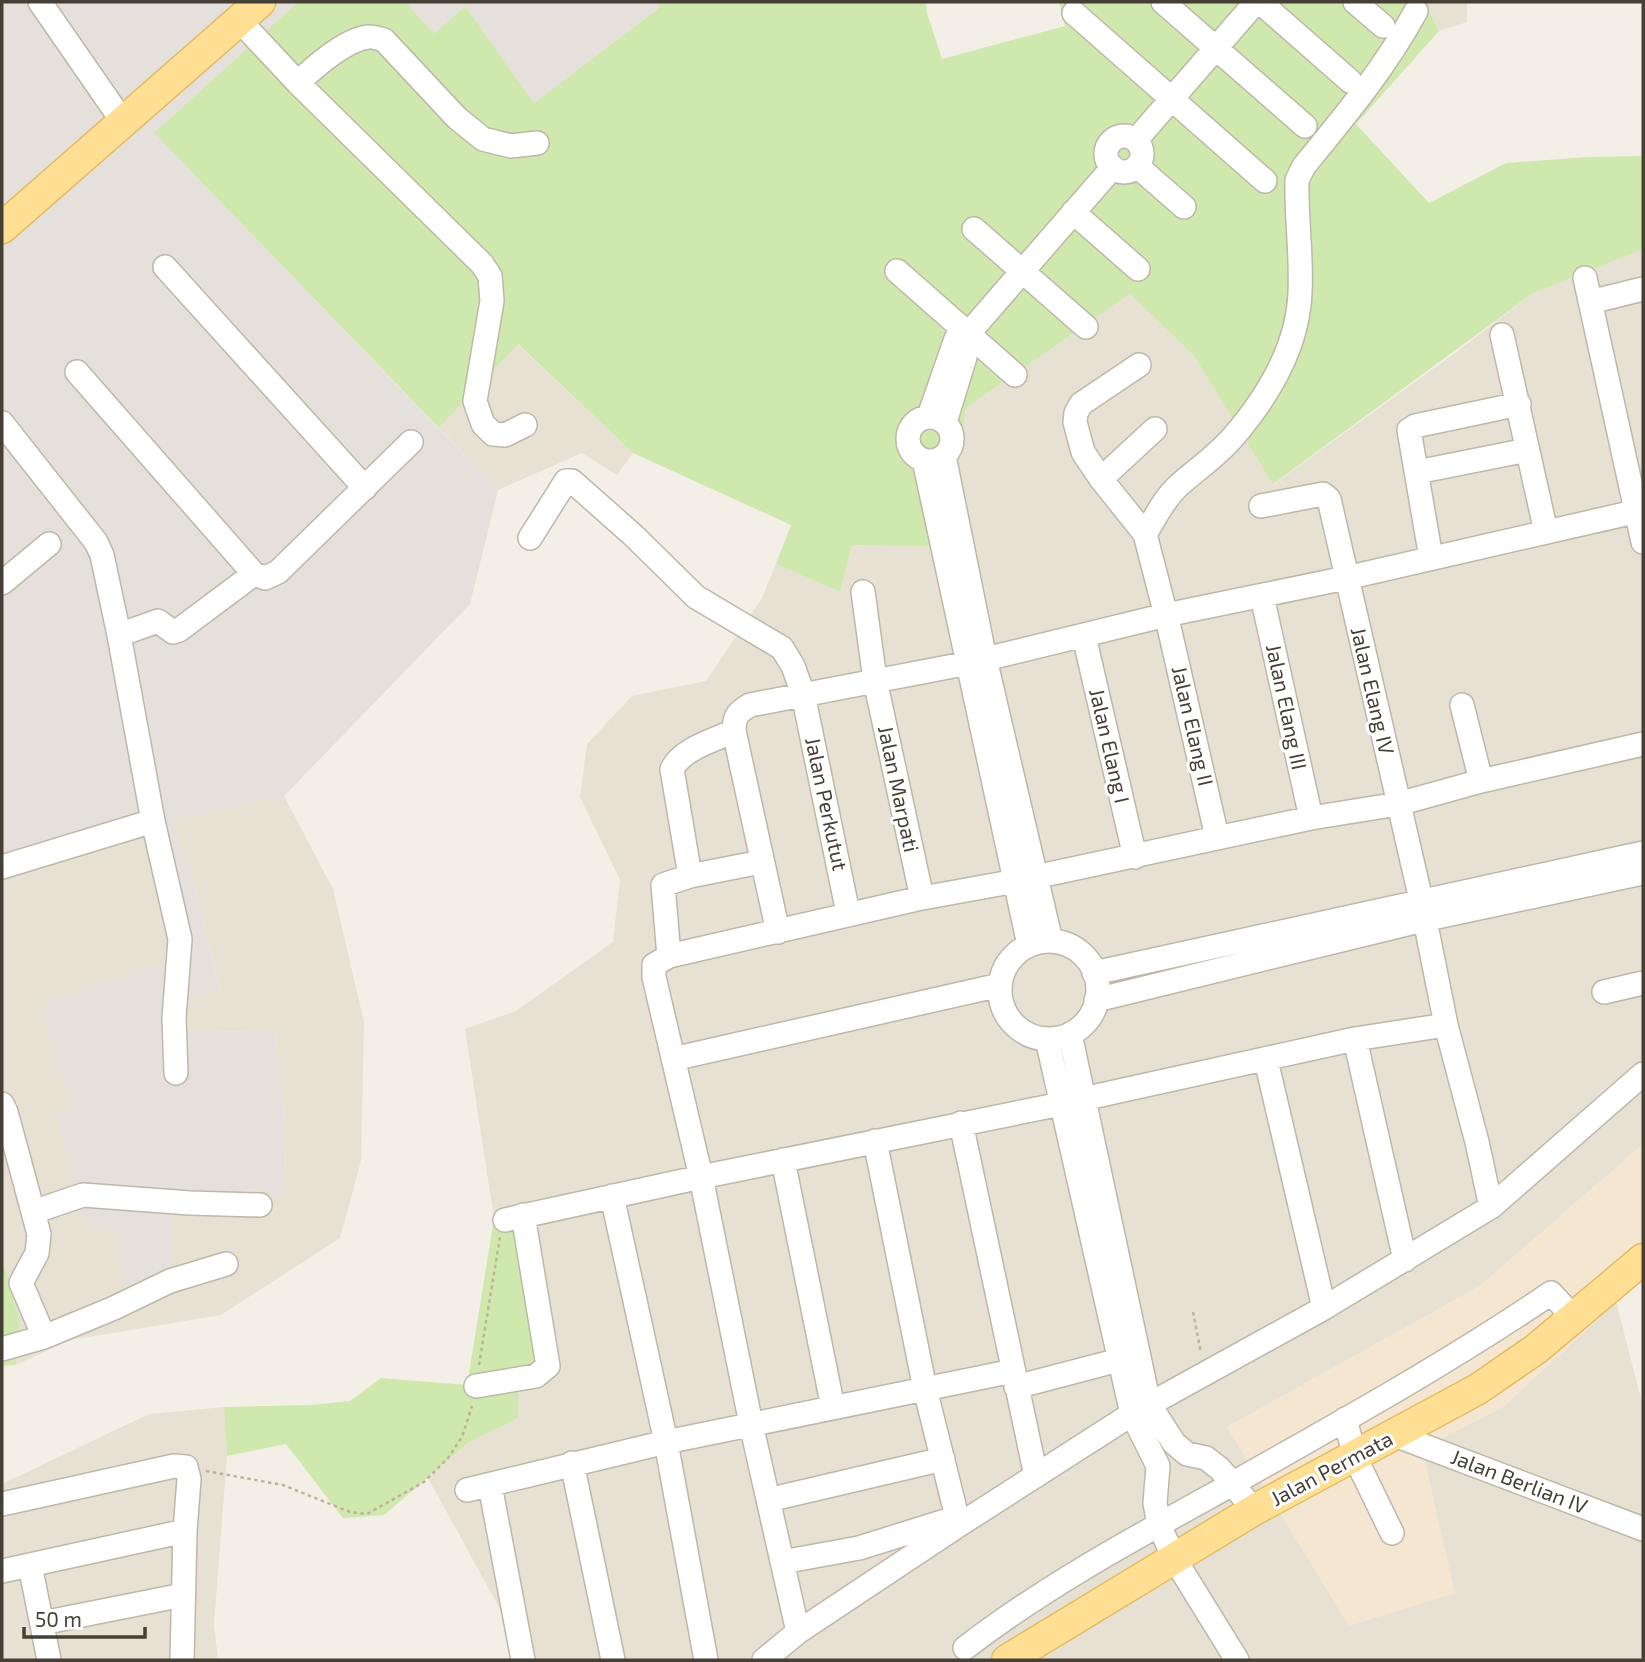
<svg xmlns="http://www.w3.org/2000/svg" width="1645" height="1662" font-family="'Exo 2',sans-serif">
  <rect width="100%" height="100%" fill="#f3efe6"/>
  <!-- residential -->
  <path fill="#e7e1d4" d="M1425,2H1467V22L1439,31Z
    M1643,249V1144L1480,1286L1227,1427L1349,1625L1454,1593L1422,1449L1504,1406L1616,1302L1643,1406V1660H528L428,1478L469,1442L518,1418V1377L531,1234L494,1219L465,1029L516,1011L613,942L620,880L580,797L587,744L632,696L706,681L762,598L776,564L840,592L852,545L945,547L966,408L1130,294L1195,357L1274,484L1459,350L1533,293Z
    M517,344L633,453L617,475L582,453L498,490L439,428Z
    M284,796L333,889L364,1022L361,1161L340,1238L221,1315L70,1340L16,1365L19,1318L2,1257V884L149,828L186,956L40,1007L72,1108L87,1227L111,1223L129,1302L172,1200L285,1196L286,1130L275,1032L188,1031L180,998L220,990L193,880L173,819Z
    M224,1407L227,1456L214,1624L218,1660H2V1484L149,1414Z"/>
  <!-- commercial -->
  <path fill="#f5e6d1" d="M1643,1144V1278L1504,1406L1422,1449L1455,1593L1349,1626L1227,1427L1480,1286Z"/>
  <!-- industrial -->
  <path fill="#e5e0db" d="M2,2H298L154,133L498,490L470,604L284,796L173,819L193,880L220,991L180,998L188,1031L275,1032L286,1130L285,1196L173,1200L174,1276L129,1303L111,1224L87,1228L55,1116L72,1108L39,1007L185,956L149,828L2,884Z
    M405,2H657L661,6L534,103L465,6L434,35Z"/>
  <!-- green -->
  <path fill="#cee8ae" d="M298,2H405L434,34L465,6L534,103L660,7L657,2H926L927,13L942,59L1065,26L1059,2H1425L1439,31L1356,124L1429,203L1506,163L1587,157L1643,156V249L1533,293L1273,484L1195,357L1130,294L966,408L945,547L852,545L840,592L776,564L791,525L633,453L518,344L439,428L154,133Z
    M494,1219L531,1234L551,1366L518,1377V1418L469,1442L384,1515L343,1518L286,1444L227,1456L224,1407L311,1405L350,1401L381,1378L467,1385Z
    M2,1257L19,1318L16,1365L2,1366Z"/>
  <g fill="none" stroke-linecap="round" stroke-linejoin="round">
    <defs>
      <path id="minor" d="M40,2L123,122
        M1163,2L1305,126
        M1260,2L1350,81
        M1355,2L1383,26
        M1074,13L1265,181
        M240,21L298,83L482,264L490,276L492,301L475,401L483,424L493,434L505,435L525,425
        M298,83C314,67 345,40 368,37C372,36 380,39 384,40L457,118L483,139L511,146L537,143
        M1106 154a18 18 0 1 1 36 0a18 18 0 1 1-36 0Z
        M1136,140L1256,2
        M1137,166L1184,207
        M1073,212L1138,269
        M974,229L1086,327
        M165,267L365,488
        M897,271L1015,375
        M1585,278L1643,542
        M1590,302L1643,289
        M1502,335L1546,532
        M1139,365L1081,404L1076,413L1075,422L1083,452L1101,479L1145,534L1169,627L1217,837
        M77,372L254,574
        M929,416L956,339L968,334L1113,167
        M908 439a22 22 0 1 1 44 0a22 22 0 1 1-44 0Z
        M945,422L965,357
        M2,423L96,542L102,555L119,635L153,821L180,939L174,1018L176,1073
        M944,456L985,659L1051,941
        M924,460L1029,945
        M1417,472L1527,450
        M1101,479L1155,429
        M1261,506L1323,494L1329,499L1421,900L1446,1025L1477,1142L1491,1207
        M1145,534C1155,518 1164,499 1178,486C1197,469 1217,456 1234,436C1268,396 1298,346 1300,293C1302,255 1296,218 1297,180L1304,166C1345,116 1385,68 1416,11
        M530,538L566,481H572L634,536L696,597L782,648L793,666L803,694L848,913
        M1431,558L1409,430L1415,426L1519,404
        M2,583L49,544
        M863,592L875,680L922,898
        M1262,596L1311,818
        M119,635L158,621L173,632L179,630L254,574L265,578L278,572L411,442
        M1084,636L1135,857
        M1462,705L1481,781
        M2,867L153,821
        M690,876L672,769C682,749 714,740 734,731
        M778,932L734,731C734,716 738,712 750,705L969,663L1166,615L1346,578L1643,510
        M1000 990a49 49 0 1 1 98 0a49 49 0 1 1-98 0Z
        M669,956L663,885L690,876L761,862
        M1094,973L1643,853
        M1604,992L1643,983
        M1096,1000L1423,920L1643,873
        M1070,1034L1149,1404L1174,1443L1187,1454L1206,1458L1220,1469L1254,1510
        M1047,1039L1132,1414L1158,1466L1155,1503L1159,1525L1174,1558L1237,1660
        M1355,1039L1405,1260
        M673,1059L1000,985
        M1266,1060L1324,1308
        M2,1104L6,1112L39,1234L37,1253L21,1283L44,1337
        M961,1123L1036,1476
        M875,1141L925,1389L959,1525
        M783,1160L833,1408
        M612,1196L666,1442L706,1660
        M33,1212L83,1195L190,1203L260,1205
        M505,1220L701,1177L1051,1106L1355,1039L1446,1025
        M2,1349L44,1337L114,1308L170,1281L226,1264
        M476,1386L536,1376L548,1366L523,1215
        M1016,1387L1119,1360
        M1345,1419L1355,1457L1392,1533
        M1395,1435L1643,1529
        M572,1463L613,1660
        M490,1485L523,1660
        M467,1490L666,1442L1013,1371
        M768,1500L943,1459
        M2,1504L174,1466L186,1467L189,1479L185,1531L182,1660
        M782,1562L859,1548L955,1518
        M30,1565L49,1660
        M2,1571L185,1531
        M42,1623L183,1595
        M798,1632L751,1424L701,1177L654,977V965L669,956L917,899L1016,881L1311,818L1398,804L1481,781L1643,744
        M965,1648C1043,1588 1131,1540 1218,1492C1330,1428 1444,1366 1551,1293L1574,1318
        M764,1660L798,1632L959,1525L1132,1414L1324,1308L1491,1207L1643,1074"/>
      <path id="major" d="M2,228L260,2
        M1007,1660L1254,1510L1478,1389L1536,1349L1643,1259"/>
    </defs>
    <!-- minor casing -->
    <use href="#minor" stroke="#bfb7a8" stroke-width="26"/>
    <!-- major casing -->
    <use href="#major" stroke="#e4bc63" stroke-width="33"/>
    <!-- path -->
    <path stroke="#c0b29a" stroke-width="2.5" stroke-dasharray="3.5 3.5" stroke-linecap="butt" d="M1193,1312L1201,1353
      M479,1365L500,1237
      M206,1471L283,1485L350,1512L367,1514L424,1482L448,1458L462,1437L472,1406"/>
    <!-- minor -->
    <use href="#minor" stroke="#fff" stroke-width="23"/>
    <!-- major -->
    <use href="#major" stroke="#fedf94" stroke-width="30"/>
  </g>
  <g text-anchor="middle" stroke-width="6" stroke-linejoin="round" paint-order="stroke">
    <!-- street labels -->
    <g font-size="21" fill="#463f35" stroke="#fff">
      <text transform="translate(1372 691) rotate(77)" y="7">Jalan Elang IV</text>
      <text transform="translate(1286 707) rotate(78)" y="7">Jalan Elang III</text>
      <text transform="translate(1192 726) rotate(77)" y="7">Jalan Elang II</text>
      <text transform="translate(1109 746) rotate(77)" y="7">Jalan Elang I</text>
      <text transform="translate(898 789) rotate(78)" y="7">Jalan Marpati</text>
      <text transform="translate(826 804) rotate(78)" y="7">Jalan Perkutut</text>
      <text transform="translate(1332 1469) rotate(-28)" y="7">Jalan Permata</text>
      <text transform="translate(1519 1482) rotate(21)" y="7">Jalan Berlian IV</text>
    </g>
  </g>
  <!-- border -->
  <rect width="1645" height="1662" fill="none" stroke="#463f35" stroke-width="7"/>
  <!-- scale -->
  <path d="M24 1627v10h121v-10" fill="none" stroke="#463f35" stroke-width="3.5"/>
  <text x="35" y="1627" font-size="21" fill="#463f35" stroke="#ffffff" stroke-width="5" paint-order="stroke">50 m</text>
</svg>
